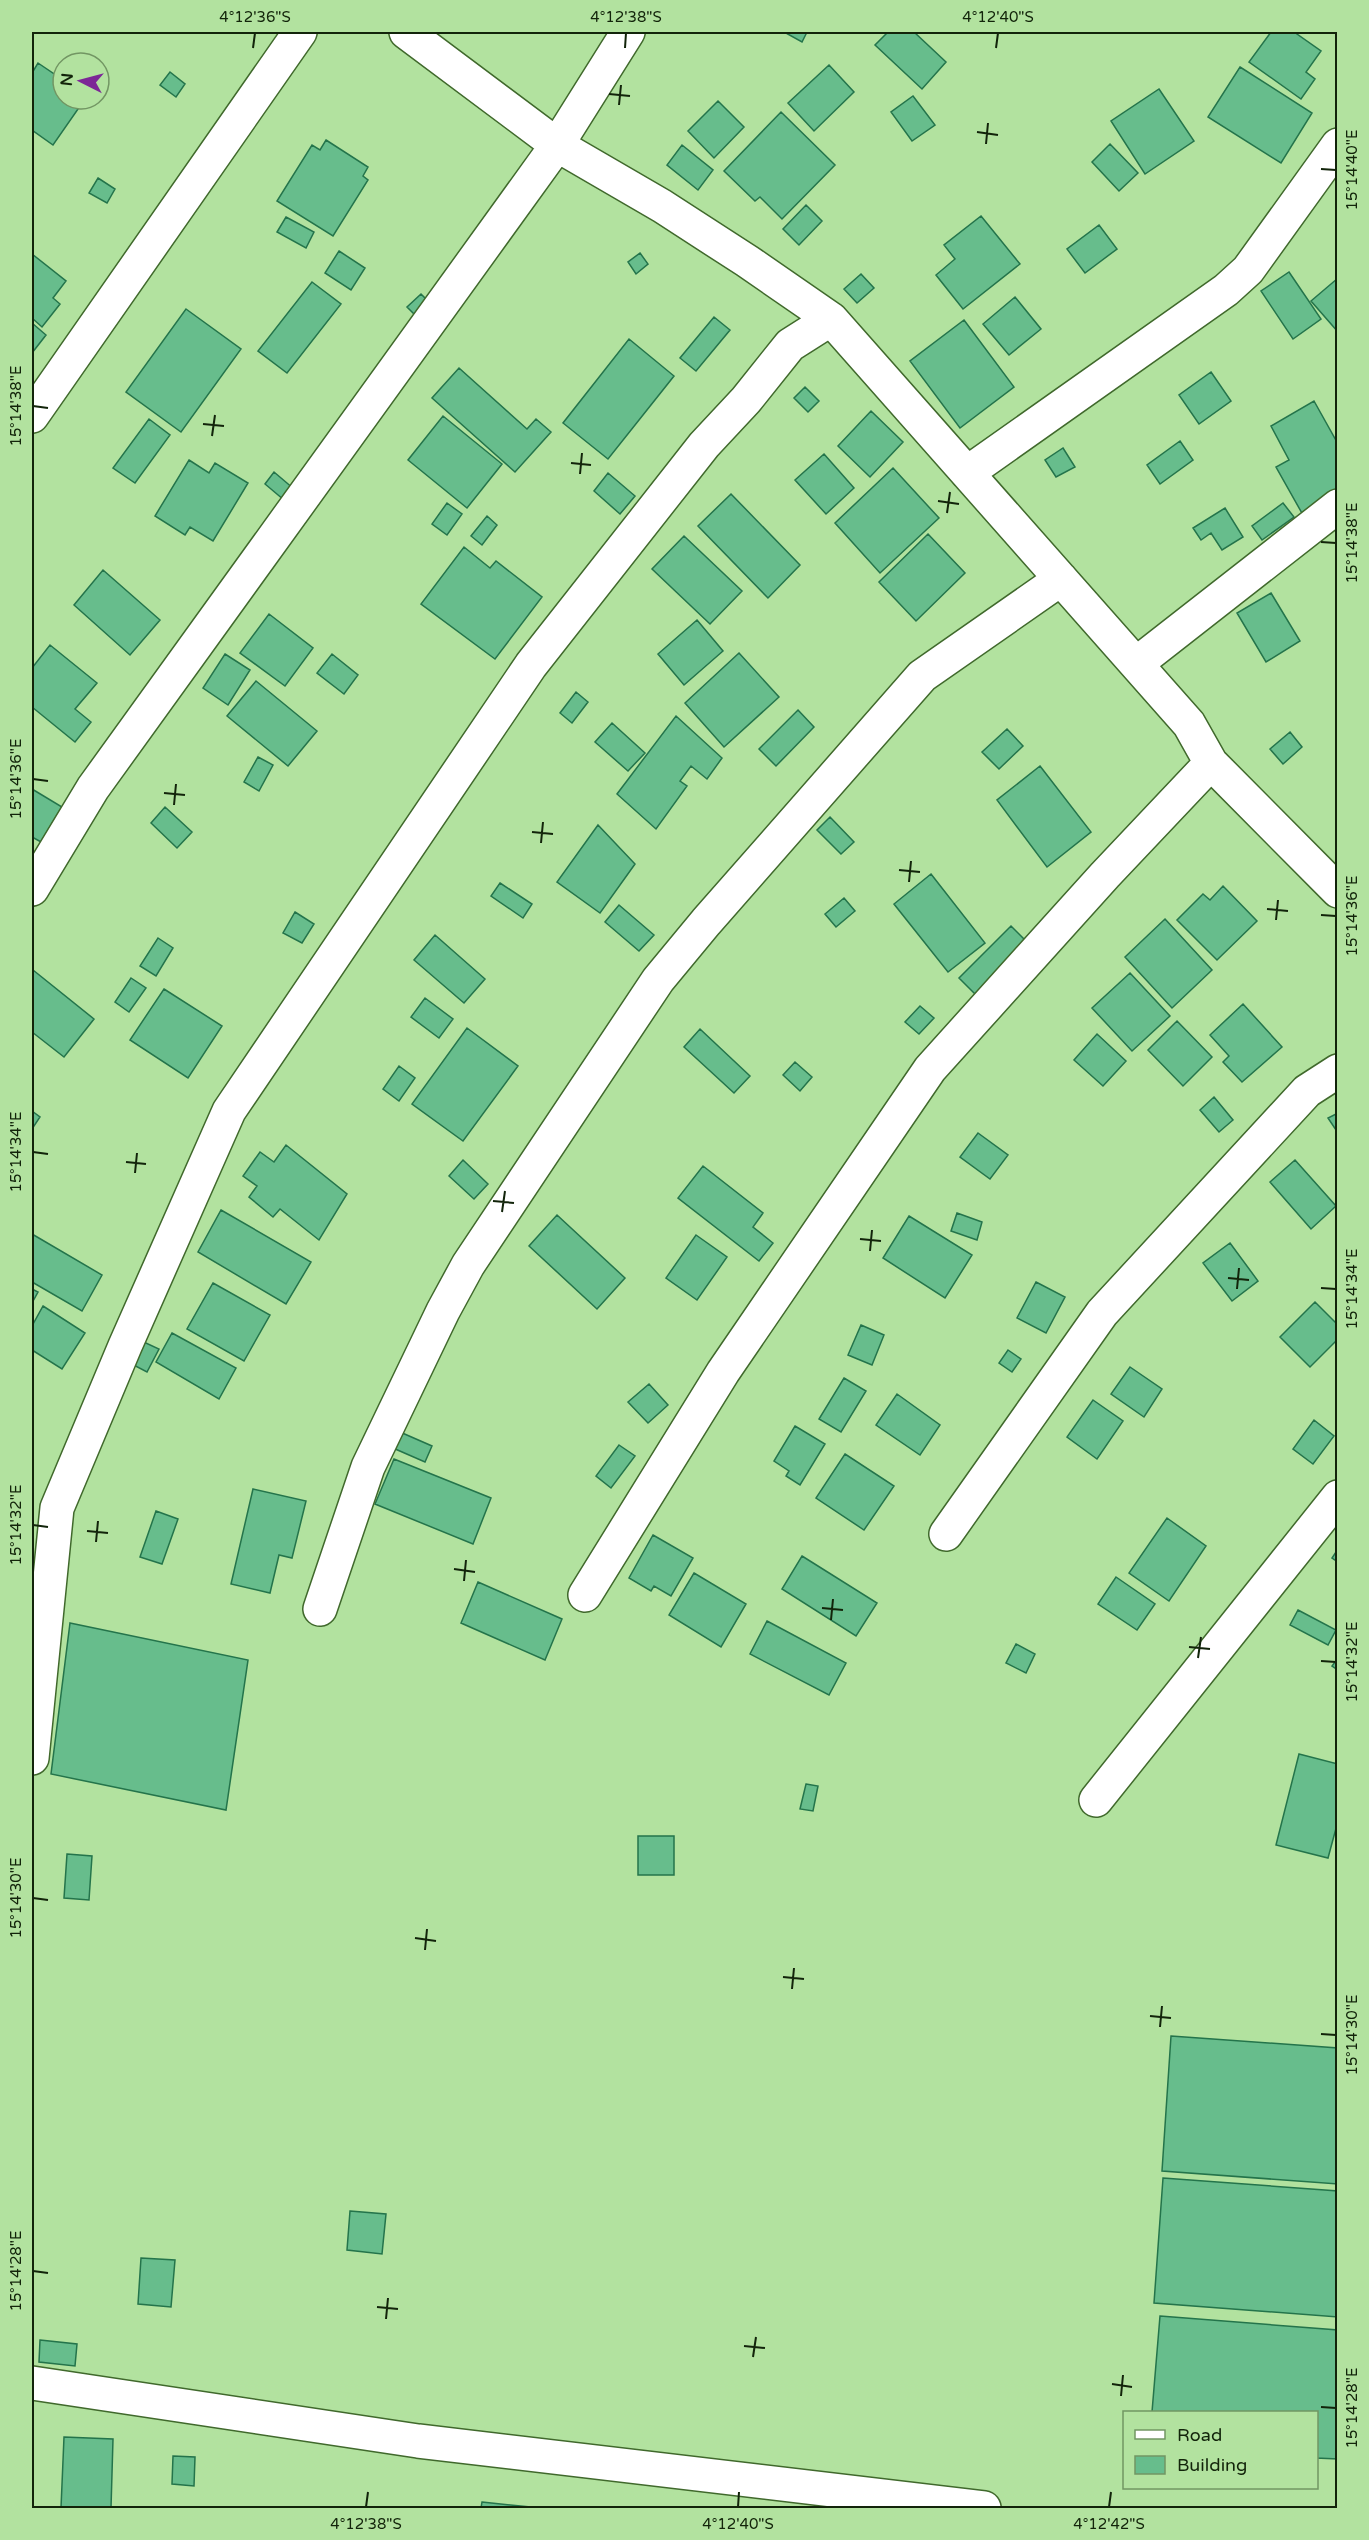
<svg xmlns="http://www.w3.org/2000/svg" width="1369" height="2540" font-family="'Varela Round',sans-serif">
  <rect width="100%" height="100%" fill="#b2e29f"/>
  <!-- building -->
  <path fill="#67bd8c" stroke="#24744b" stroke-width="1.5" d="M784,32H807L802,42Z
    M888,32H914L946,62L922,89L875,45Z
    M1271,32H1294L1321,51L1306,72L1315,79L1301,99L1249,62Z
    M38,63L63,80V99H85L53,145L32,130V73Z
    M829,65L854,92L814,131L788,103Z
    M1240,67L1312,113L1281,163L1208,117Z
    M170,72L185,84L176,97L160,85Z
    M1159,89L1194,141L1145,174L1111,121Z
    M913,96L935,125L912,141L891,112Z
    M718,101L744,127L714,158L688,131Z
    M781,112L835,165L782,219L760,197L755,201L724,171Z
    M326,140L368,167L363,176L368,180L333,236L277,201L312,145L320,150Z
    M1110,144L1138,173L1119,191L1092,162Z
    M682,145L713,170L698,190L667,165Z
    M98,178L115,189L107,203L89,193Z
    M806,205L822,221L799,245L783,229Z
    M981,216L1020,264L963,309L936,275L955,259L944,245Z
    M286,217L314,232L306,248L277,232Z
    M1099,225L1117,249L1085,273L1067,249Z
    M339,251L365,268L351,290L325,273Z
    M640,253L648,264L636,274L628,262Z
    M32,254L66,281L53,298L60,304L42,327L32,318Z
    M1289,272L1321,319L1293,339L1261,291Z
    M861,274L874,288L857,303L844,289Z
    M1338,278V332L1311,301Z
    M312,282L341,304L287,373L258,351Z
    M421,294L432,305L418,318L407,307Z
    M1015,297L1041,329L1009,355L983,324Z
    M186,309L241,349L181,432L126,392Z
    M714,317L730,330L696,371L680,358Z
    M964,320L1014,387L960,428L910,361Z
    M32,323L46,335L32,353Z
    M629,339L674,376L608,459L563,423Z
    M459,368L527,429L536,419L551,432L515,472L432,398Z
    M1211,372L1231,401L1199,424L1179,395Z
    M805,387L819,401L808,412L794,398Z
    M1314,401L1338,444V495L1303,515L1276,467L1289,460L1271,426Z
    M871,411L903,442L870,477L838,446Z
    M443,416L502,464L467,508L408,460Z
    M149,419L170,435L135,483L113,468Z
    M1180,441L1193,460L1160,484L1147,465Z
    M1063,448L1075,467L1056,477L1045,460Z
    M824,454L854,488L826,514L795,480Z
    M189,460L209,473L215,463L248,483L213,541L190,527L185,535L155,516Z
    M893,468L939,518L880,573L835,523Z
    M274,472L294,489L284,500L265,484Z
    M608,473L635,496L620,514L594,491Z
    M731,494L800,565L768,598L698,526Z
    M447,503L462,514L447,535L432,524Z
    M1283,503L1294,517L1262,540L1252,526Z
    M1225,508L1243,537L1222,550L1211,533L1201,540L1193,528Z
    M487,516L497,525L482,545L471,536Z
    M928,534L965,573L916,621L879,582Z
    M684,536L742,591L710,624L652,569Z
    M464,547L490,568L496,561L542,597L495,659L421,604Z
    M103,570L160,620L130,655L74,605Z
    M1271,593L1300,641L1266,662L1237,613Z
    M269,614L313,648L285,686L240,653Z
    M697,620L723,651L684,685L658,654Z
    M50,645L97,683L75,709L91,722L75,742L32,707V668Z
    M739,653L779,697L724,747L685,703Z
    M225,654L250,670L228,705L203,688Z
    M332,654L358,675L344,694L317,673Z
    M256,681L317,731L288,766L227,716Z
    M576,692L588,702L572,723L560,713Z
    M798,710L814,727L776,766L759,749Z
    M676,716L722,758L707,779L691,766L680,781L687,786L656,829L617,794Z
    M612,723L645,753L628,771L595,742Z
    M1007,729L1023,746L999,769L982,752Z
    M1290,732L1302,747L1283,764L1270,749Z
    M258,757L273,765L259,791L244,782Z
    M1040,766L1091,832L1047,867L997,800Z
    M32,789L62,807L41,842L32,837Z
    M165,807L192,832L177,848L151,823Z
    M830,817L854,842L841,854L817,830Z
    M598,825L635,864L600,913L557,882Z
    M931,874L985,943L948,972L894,904Z
    M500,883L532,904L523,918L491,896Z
    M1223,886L1257,921L1217,960L1177,920L1203,894L1210,900Z
    M844,898L855,911L836,927L825,914Z
    M619,905L654,935L639,951L605,922Z
    M295,912L314,924L302,943L283,933Z
    M1165,919L1212,970L1172,1008L1125,957Z
    M1011,926L1030,945L979,998L959,978Z
    M435,935L485,979L464,1003L414,960Z
    M158,938L173,948L156,976L140,966Z
    M33,970L94,1019L64,1057L32,1032Z
    M1130,973L1170,1016L1132,1051L1092,1008Z
    M131,978L146,988L129,1012L115,1002Z
    M164,989L222,1026L188,1078L130,1040Z
    M425,998L453,1019L439,1038L411,1017Z
    M1243,1004L1282,1047L1242,1082L1223,1062L1229,1056L1210,1035Z
    M920,1006L934,1018L919,1034L905,1022Z
    M1177,1021L1212,1057L1183,1086L1148,1050Z
    M467,1028L518,1066L463,1141L412,1104Z
    M700,1029L750,1076L734,1093L684,1047Z
    M1097,1034L1126,1061L1103,1086L1074,1060Z
    M795,1062L812,1077L800,1091L783,1075Z
    M399,1066L415,1078L399,1101L383,1089Z
    M1214,1097L1233,1120L1219,1132L1200,1110Z
    M32,1111L40,1117L32,1129Z
    M1338,1113V1133L1328,1118Z
    M978,1133L1008,1155L990,1179L960,1157Z
    M286,1145L347,1194L319,1240L280,1209L273,1217L249,1197L257,1186L243,1176L260,1152L274,1162Z
    M463,1160L488,1184L474,1199L449,1176Z
    M1295,1160L1336,1206L1311,1229L1270,1182Z
    M703,1166L763,1213L753,1227L773,1243L759,1261L678,1198Z
    M221,1210L311,1262L286,1304L198,1252Z
    M957,1213L982,1222L977,1240L951,1231Z
    M557,1215L625,1278L597,1309L529,1246Z
    M909,1216L972,1255L945,1298L883,1258Z
    M32,1234L102,1275L82,1311L32,1282Z
    M696,1235L727,1257L697,1300L666,1278Z
    M1230,1243L1258,1281L1232,1301L1203,1263Z
    M1036,1282L1065,1297L1046,1333L1017,1318Z
    M213,1283L270,1315L244,1361L187,1329Z
    M32,1289L38,1292L32,1303Z
    M1315,1302L1338,1325V1339L1310,1367L1280,1337Z
    M43,1306L85,1333L62,1369L32,1350V1326Z
    M861,1325L884,1335L872,1365L848,1355Z
    M172,1333L236,1368L219,1399L156,1362Z
    M133,1337L159,1349L147,1372L122,1359Z
    M1008,1350L1021,1359L1012,1372L999,1363Z
    M1130,1367L1162,1389L1144,1417L1111,1394Z
    M844,1378L866,1391L841,1432L819,1419Z
    M649,1384L668,1405L648,1423L628,1402Z
    M897,1394L940,1425L920,1455L876,1425Z
    M1093,1400L1123,1421L1097,1459L1067,1437Z
    M1314,1420L1334,1436L1313,1464L1293,1449Z
    M795,1426L825,1444L800,1485L786,1476L789,1471L774,1461Z
    M400,1432L432,1446L425,1462L393,1448Z
    M619,1445L635,1456L611,1488L596,1476Z
    M845,1454L894,1486L864,1530L816,1498Z
    M394,1459L491,1498L473,1544L375,1504Z
    M253,1489L306,1501L292,1558L279,1555L270,1593L231,1584Z
    M156,1511L178,1519L162,1564L140,1557Z
    M1167,1518L1206,1546L1169,1601L1129,1573Z
    M653,1535L693,1558L671,1596L654,1586L651,1591L629,1578Z
    M1338,1549V1562L1332,1558Z
    M802,1556L877,1603L856,1636L782,1589Z
    M694,1573L746,1604L721,1647L669,1615Z
    M1116,1577L1155,1604L1137,1630L1098,1604Z
    M478,1582L562,1619L545,1660L461,1623Z
    M1298,1610L1336,1630L1328,1645L1290,1625Z
    M767,1621L846,1663L829,1695L750,1654Z
    M70,1623L248,1660L226,1810L51,1774Z
    M1016,1644L1035,1654L1026,1673L1006,1663Z
    M1338,1658V1670L1332,1666Z
    M1299,1754L1338,1764V1821L1328,1858L1276,1845Z
    M806,1784L818,1786L813,1811L800,1809Z
    M638,1836H674V1875H638Z
    M67,1854L92,1856L89,1900L64,1898Z
    M1171,2036L1338,2048V2184L1162,2171Z
    M1163,2178L1338,2191V2317L1154,2303Z
    M350,2211L386,2214L382,2254L347,2250Z
    M141,2258L175,2260L171,2307L138,2304Z
    M1160,2316L1338,2330V2459L1316,2458V2412H1152Z
    M40,2340L77,2344L75,2366L39,2362Z
    M64,2437L113,2439L111,2508H61Z
    M173,2456L195,2457L194,2486L172,2484Z
    M482,2502L530,2507V2508H481Z"/>
  <g fill="none" stroke-linecap="round" stroke-linejoin="round">
    <defs>
      <path id="street" d="M406,32L557,145L662,206L747,261L831,319L1189,724L1211,763L1338,891
        M32,416L300,32
        M967,473L1226,290L1248,270L1338,145
        M1136,664L1338,506
        M32,889L93,788L557,145L628,32
        M946,1534L1102,1313L1307,1091L1338,1071
        M585,1595L723,1372L930,1069L1105,875L1211,763
        M320,1609L368,1467L443,1311L468,1265L658,980L706,922L922,676L1061,579
        M32,1758L57,1508L125,1346L229,1111L531,665L704,445L746,400L790,345L831,319
        M1096,1800L1338,1497
        M32,2383L418,2441L984,2508"/>
    </defs>
    <!-- street casing -->
    <use href="#street" stroke="#40692c" stroke-width="36"/>
    <!-- street -->
    <use href="#street" stroke="#fff" stroke-width="33"/>
  </g>
  <!-- ticks -->
  <path fill="none" stroke="#12240a" stroke-width="2" d="M253,48L255,33M625,48L626,33M996,48L998,33M609,94L630,96M619,105L621,85M977,132L998,135M986,144L988,123M1321,169L1336,170M33,406L48,408M203,424L224,426M212,436L215,415M571,463L591,465M580,474L582,453M938,501L959,504M947,513L950,492M1321,542L1336,543M33,779L48,781M164,793L185,795M174,805L176,784M532,832L553,834M541,843L543,822M899,870L920,872M909,882L911,861M1267,909L1288,911M1321,915L1336,916M1276,920L1278,900M33,1152L48,1154M126,1162L146,1164M135,1173L137,1153M493,1201L514,1203M502,1212L505,1191M860,1239L881,1241M870,1251L872,1230M1228,1278L1249,1280M1321,1288L1336,1289M1237,1289L1239,1268M33,1525L48,1527M87,1531L108,1533M96,1542L98,1521M454,1569L475,1572M464,1581L466,1560M822,1608L843,1610M831,1620L833,1599M1189,1647L1210,1649M1198,1658L1201,1637M1321,1661L1336,1662M33,1898L48,1900M415,1938L436,1941M425,1950L427,1929M783,1977L804,1979M792,1989L794,1968M1150,2016L1171,2018M1160,2027L1162,2006M1321,2034L1336,2035M33,2271L48,2273M377,2307L398,2309M386,2319L388,2298M744,2346L765,2348M753,2357L756,2337M1112,2384L1132,2387M1121,2396L1123,2375M1321,2407L1336,2408M366,2507L368,2492M738,2507L739,2492M1109,2507L1111,2492"/>
  <!-- border -->
  <rect width="1369" height="2540" fill="none" stroke="#b2e29f" stroke-width="66"/>
  <!-- legend -->
  <rect x="1123" y="2411" width="195" height="78" fill="#b2e29f" stroke="#729663" stroke-width="1.5"/>
  <rect x="1135" y="2430" width="30" height="9" fill="#ffffff" stroke="#729663" stroke-width="1.5"/>
  <text x="1177" y="2441" font-size="18" fill="#12240a">Road</text>
  <rect x="1135" y="2456" width="30" height="18" fill="#67bd8c" stroke="#729663" stroke-width="1.5"/>
  <text x="1177" y="2471" font-size="18" fill="#12240a">Building</text>
  <!-- north arrow -->
  <g transform="translate(81 81) rotate(276)"><circle r="28" fill="#b2e29f" stroke="#729663" stroke-width="1.5"/>
  <path d="M0-4.5L10 22L0 15L-10 22Z" fill="#7c2796"/>
  <text y="-9" font-size="16" font-weight="bold" text-anchor="middle" fill="#12240a">N</text>
  </g>
  <rect x="33" y="33" width="1303" height="2474" fill="none" stroke="#12240a" stroke-width="2"/>
  <g font-size="15" text-anchor="middle" fill="#12240a">
    <text x="255" y="22">4°12'36"S</text>
    <text x="626" y="22">4°12'38"S</text>
    <text x="998" y="22">4°12'40"S</text>
    <text transform="translate(1352 170) rotate(-90)" y="5">15°14'40"E</text>
    <text transform="translate(16 406) rotate(-90)" y="5">15°14'38"E</text>
    <text transform="translate(1352 543) rotate(-90)" y="5">15°14'38"E</text>
    <text transform="translate(16 779) rotate(-90)" y="5">15°14'36"E</text>
    <text transform="translate(1352 916) rotate(-90)" y="5">15°14'36"E</text>
    <text transform="translate(16 1152) rotate(-90)" y="5">15°14'34"E</text>
    <text transform="translate(1352 1289) rotate(-90)" y="5">15°14'34"E</text>
    <text transform="translate(16 1525) rotate(-90)" y="5">15°14'32"E</text>
    <text transform="translate(1352 1662) rotate(-90)" y="5">15°14'32"E</text>
    <text transform="translate(16 1898) rotate(-90)" y="5">15°14'30"E</text>
    <text transform="translate(1352 2035) rotate(-90)" y="5">15°14'30"E</text>
    <text transform="translate(16 2271) rotate(-90)" y="5">15°14'28"E</text>
    <text transform="translate(1352 2408) rotate(-90)" y="5">15°14'28"E</text>
    <text x="366" y="2529">4°12'38"S</text>
    <text x="738" y="2529">4°12'40"S</text>
    <text x="1109" y="2529">4°12'42"S</text>
  </g>
</svg>
